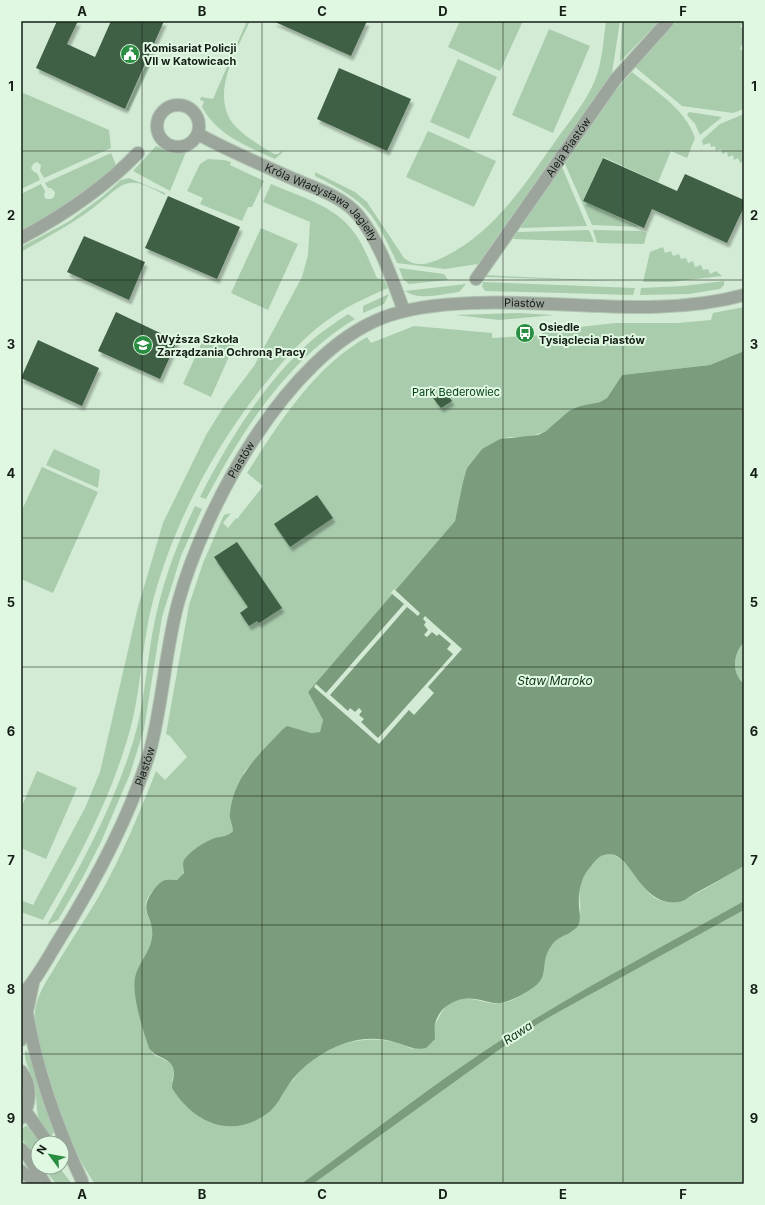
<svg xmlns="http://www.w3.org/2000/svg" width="765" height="1205" font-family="Inter,sans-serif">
  <defs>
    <filter id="shadow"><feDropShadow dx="2.5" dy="4.5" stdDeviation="1" flood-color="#0004"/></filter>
  </defs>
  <rect width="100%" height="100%" fill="#d3ebd5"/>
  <!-- green -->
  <path fill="#a9ccad" d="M247,21H250C236,52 208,97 236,127C247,138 261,146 274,154H278L281,151L282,153L275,159C247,146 218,136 202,107L204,101L200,100L201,97L213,99Z
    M460,21H523L500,71L448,47Z
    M606,21H620L612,73L478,264L445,269L397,263C374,212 366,201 315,176V172L355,192L367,202L404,258C417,269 432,263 446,256C496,231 527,181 559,136C570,121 582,106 591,89C602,69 603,43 606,21Z
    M622,21H659L620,62Z
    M677,21H743L740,27L744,28V40L740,49L744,51V109L733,113L682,106L635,67Z
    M549,29L590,46L553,133L512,115Z
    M458,59L497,77L469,139L430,122Z
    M147,63L151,64L129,111L126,110Z
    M632,72C654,90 686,109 695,138L687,158L671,151L658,182L603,157L583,201L640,227L592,225L565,164L616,90Z
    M21,92L109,130L111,148L44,178L40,171L41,165L37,162L34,163L31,168L34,172L37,173L40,180L21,189Z
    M689,112L722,117L700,135L695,124L687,115Z
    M744,114V161L740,163L738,158L734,160L733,155L728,157L727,152L722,154L721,149L716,151L715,146L711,147L710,143L703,145L702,140L720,124Z
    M428,131L496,161L474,207L406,177Z
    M156,146L172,153L186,152L170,191L133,171Z
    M111,153L116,165C89,193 55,213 21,231V194L41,184L45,191L44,196L46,199H51L54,197L55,192L51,188H48L45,183Z
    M208,159L224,160L231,162L230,165L264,181L252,207H248L242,221L200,204L203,198L187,191L200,164Z
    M562,167L587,226L520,228Z
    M129,178L165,193V195C155,190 141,181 130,183C120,184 112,193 104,199C79,221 50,235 21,252V247L68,222L102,197L121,180Z
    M271,184C299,196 335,206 353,231C364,245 370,263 377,278L384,280L388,288C370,296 351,304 335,315C308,332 287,356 268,380C216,444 176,518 154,597C141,643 142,692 128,737C109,802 77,862 43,920L21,912V900L33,905L85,808L100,772L138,607L163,523L206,435L226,403L254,366L302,277L308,255L310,222L263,202Z
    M261,228L298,244L268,310L231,293Z
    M588,230L590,232L594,242L513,239L517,232Z
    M593,230L641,231L647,233L644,244L597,243Z
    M663,247L665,253L671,251L673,256L679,254L681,259L686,258L688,263L693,261L695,267L701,265L703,270L708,269L710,274L716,271L722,276L670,282H643L650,252Z
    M399,268L444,274L448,280L409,284L403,279Z
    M486,275L502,276L637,282L486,277Z
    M724,281V285L720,289L689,294L640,295L641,288L683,286Z
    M483,282L635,288L633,295L485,291L482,286Z
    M466,284L459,292C442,294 420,301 405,291Z
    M389,294L384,304L363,313V306Z
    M744,307V351L710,365L622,375L607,398L600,402L580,406L546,431L529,437H509L482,449L467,468L455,521L308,692L323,720L320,732L311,733L293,728L282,730L244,772L230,820L233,826V831C225,840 213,837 204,843C196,848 190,861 184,869C184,874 182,877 177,880L167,879C160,885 148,893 146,902C144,913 152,923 153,933C153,942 149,951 145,958L147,1040L153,1054C166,1062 179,1061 172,1080L185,1105L202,1119C230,1109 259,1100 285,1087C293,1083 299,1071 306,1065C336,1040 377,1031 412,1049C419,1041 430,1033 435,1024C441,1015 443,1006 454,1001C473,994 485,1006 502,1003C512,1002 524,994 532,988C545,978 541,976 544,962C546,945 559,936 574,931C576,926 580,920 580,914C582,899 575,892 584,876C611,825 631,875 651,895C657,901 669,903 677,902C685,902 733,872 744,866V901L529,1023L467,1063L301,1184H95C71,1149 59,1110 47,1070C40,1049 31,1028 36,1005C40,989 50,976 58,962C71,941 85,919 98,898C121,858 139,814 156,771L165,780L187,757L170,736L166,734L189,605L203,563L224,515L231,513L223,523L228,528L236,518L237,519L263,486L247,473C279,423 314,367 367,337L371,343L414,326L492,333V338L542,335V331L616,323H677L711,320L713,313Z
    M518,313L554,315L499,320L455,315Z
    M348,314L355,319C287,360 242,431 206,499L200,497C228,441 264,383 311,341C322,331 335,323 348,314Z
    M206,333L234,345L211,397L183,384Z
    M54,449L100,470L98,488L46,465Z
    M42,467L98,492L53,593L21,579V512Z
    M195,506L202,509L181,556L162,617L144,729L130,774L101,842L83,877L58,920L47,925C81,866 113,807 133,742C144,707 146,670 152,635C160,590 175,547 195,506Z
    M744,642V684C731,673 733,654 744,642Z
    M37,771L77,788L46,859L21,848V808Z
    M744,910V1184H313L521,1034L553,1015Z
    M26,1051L29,1053L54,1132L51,1136C32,1125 39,1099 34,1082C31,1072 24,1063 25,1052Z
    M25,1126L29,1127L41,1143H38V1160L21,1138V1131Z
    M43,1167H59L72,1184H56Z"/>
  <!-- water -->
  <path fill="#7b9d7e" d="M744,351V642C733,654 731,673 744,684V866C727,876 710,885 694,894C689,897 683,902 678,902C638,908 631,846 604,855C599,856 594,862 591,866C581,877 578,891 579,905C579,911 581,917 579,923C575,935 559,934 552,945C541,959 547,972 540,981C535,989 510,1002 501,1003C492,1004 484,1000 475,999C458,996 439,1006 435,1024C434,1029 435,1034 435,1039L426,1048C414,1051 406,1045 394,1042C379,1037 361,1038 346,1043C322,1051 301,1066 287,1087C281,1096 277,1106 269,1112C233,1140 194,1124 172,1088C172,1083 174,1077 174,1072C173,1057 156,1059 149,1048C143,1030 130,991 136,974C140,961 150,952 152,938C155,915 135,912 156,887C163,879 167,879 177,880L184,873C184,869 182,864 184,860C190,851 205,841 215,838C223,836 227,837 233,831C233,825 229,820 230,813C234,776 258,756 282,730L287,726L311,733L320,732L323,720L308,692L455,521L463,482L467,468L482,449L500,439L538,435L546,431L569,411L580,406L600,402L607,398L622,375L710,365Z
    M744,901V910L553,1015L521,1034L313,1184H301C366,1137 428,1088 495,1044C575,992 661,948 744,901Z"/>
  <!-- pier -->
  <path fill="#d3ebd5" d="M394,589L420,613L418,616L407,607L330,695L348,711L350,708L355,712L359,708L362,711L359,715L364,719L361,722L378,738L453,654L447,649L451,644L439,634L437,636L432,632L427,637L424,635L428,630L424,625L426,622L423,619L425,616L462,649L428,687L434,693L414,715L409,710L379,744L314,687L316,684L326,693L404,604L391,593L389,595Z"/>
  <!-- building -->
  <path fill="#406145" filter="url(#shadow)" d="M57,21H78L67,44L95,57L111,21H164L125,109L36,68Z
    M273,21H367L351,56Z
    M339,68L411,99L387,151L317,119Z
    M603,158L677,191L685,174L744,200V207L727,243L652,209L644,228L583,201Z
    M168,196L240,227L217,279L145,248Z
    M84,236L145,262L129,300L67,272Z
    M116,312L177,341L160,379L98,351Z
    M38,340L99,368L82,406L21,378Z
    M444,390L452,401L441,408L433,398Z
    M317,495L333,518L290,547L274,524Z
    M237,542L282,608L259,623L257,621L249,626L240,613L248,607L214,557Z"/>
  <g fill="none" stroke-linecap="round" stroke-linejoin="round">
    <defs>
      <g id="street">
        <circle cx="178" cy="126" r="21"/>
        <path id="s1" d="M198,134C227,150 258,163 289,177C311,187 341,195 358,215C380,242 392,279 404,311"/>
        <path d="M21,238C64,215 104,188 138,153"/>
        <path id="s2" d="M476,279L615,80L668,21"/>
        <path id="s3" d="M21,996C37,979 47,959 60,938C96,880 130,817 150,751C163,702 165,651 178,603C204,508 286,356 382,318C410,307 442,304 473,303C563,299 656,319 744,295"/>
        <path d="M27,1013C37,1072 57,1127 82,1181"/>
        <path d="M21,1040L33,983"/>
        <path d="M21,1071C32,1085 31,1105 21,1118"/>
        <path d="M26,1112L48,1143"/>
        <path d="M21,1149L28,1156L45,1184"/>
        <path d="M21,1171L39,1184"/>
      </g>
    </defs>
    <!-- street casing -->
    <use href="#street" stroke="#b1c6b3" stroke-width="14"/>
    <!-- street -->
    <use href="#street" stroke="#9ba59c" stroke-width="12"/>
  </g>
  <!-- grid -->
  <path fill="none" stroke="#151e16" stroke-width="1" stroke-opacity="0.55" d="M142,21V1184M262,21V1184M382,21V1184M503,21V1184M623,21V1184M21,151H744M21,280H744M21,409H744M21,538H744M21,667H744M21,796H744M21,925H744M21,1054H744"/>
  <!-- icons -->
  <defs>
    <symbol id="civic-disc" viewBox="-11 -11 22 22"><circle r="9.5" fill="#298d42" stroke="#e0f8e2"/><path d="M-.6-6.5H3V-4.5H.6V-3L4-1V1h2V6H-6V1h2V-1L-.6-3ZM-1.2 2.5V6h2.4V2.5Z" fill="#fff"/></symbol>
    <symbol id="bus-disc" viewBox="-11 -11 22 22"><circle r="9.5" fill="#298d42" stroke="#e0f8e2"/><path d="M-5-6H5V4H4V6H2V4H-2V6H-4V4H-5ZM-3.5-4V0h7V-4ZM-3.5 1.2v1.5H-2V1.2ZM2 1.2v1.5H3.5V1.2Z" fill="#fff"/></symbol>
    <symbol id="university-disc" viewBox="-11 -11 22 22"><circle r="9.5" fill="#298d42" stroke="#e0f8e2"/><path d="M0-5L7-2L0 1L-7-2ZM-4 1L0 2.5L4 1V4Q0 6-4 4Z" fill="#fff"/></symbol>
  </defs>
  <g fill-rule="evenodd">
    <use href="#civic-disc" x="119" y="43" width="22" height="22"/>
    <use href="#bus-disc" x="514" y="322" width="22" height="22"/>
    <use href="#university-disc" x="132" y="334" width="22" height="22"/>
  </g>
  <g text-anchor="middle" stroke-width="4" stroke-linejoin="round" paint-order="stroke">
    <!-- poi labels -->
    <g font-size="11" font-weight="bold" fill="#151e16" stroke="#e0f8e2" text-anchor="start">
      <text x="144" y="52">Komisariat Policji<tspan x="144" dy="13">VII w Katowicach</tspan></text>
      <text x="539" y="331">Osiedle<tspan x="539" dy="13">Tysiąclecia Piastów</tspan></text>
      <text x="157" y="343">Wyższa Szkoła<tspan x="157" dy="13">Zarządzania Ochroną Pracy</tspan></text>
    </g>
    <!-- street labels -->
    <g font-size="11" fill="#151e16" stroke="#e0f8e2">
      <text dy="4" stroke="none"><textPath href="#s2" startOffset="161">Aleja Piastów</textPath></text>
      <text dy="4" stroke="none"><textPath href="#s1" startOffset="143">Króla Władysława Jagiełły</textPath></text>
      <text dy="4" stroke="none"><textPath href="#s3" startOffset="933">Piastów</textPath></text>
      <text dy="4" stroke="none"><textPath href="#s3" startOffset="586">Piastów</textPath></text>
      <text dy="4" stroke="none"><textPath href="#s3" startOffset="262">Piastów</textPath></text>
    </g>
    <!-- park labels -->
    <g font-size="11" fill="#033e15" stroke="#e0f8e2">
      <text x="456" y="396">Park Bederowiec</text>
    </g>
    <!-- water labels -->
    <g font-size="12" font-style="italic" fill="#0b3415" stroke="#e0f8e2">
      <text x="555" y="685">Staw Maroko</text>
      <text transform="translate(518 1033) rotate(-33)" y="4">Rawa</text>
    </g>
  </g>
  <!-- border -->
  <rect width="765" height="1205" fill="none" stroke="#e0f8e2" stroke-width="44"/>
  <!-- north arrow -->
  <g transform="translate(50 1155) rotate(302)"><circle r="19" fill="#e0f8e2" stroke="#8fa190"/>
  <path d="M0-3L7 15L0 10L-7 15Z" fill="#298d42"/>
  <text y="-6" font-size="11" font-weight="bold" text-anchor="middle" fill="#151e16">N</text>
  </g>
  <rect x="22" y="22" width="721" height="1161" fill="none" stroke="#151e16" stroke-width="1.5"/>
  <g font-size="13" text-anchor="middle" font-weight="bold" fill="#151e16">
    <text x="82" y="16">A</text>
    <text x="202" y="16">B</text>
    <text x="322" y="16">C</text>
    <text x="443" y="16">D</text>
    <text x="563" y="16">E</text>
    <text x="683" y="16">F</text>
    <text x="11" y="91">1</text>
    <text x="754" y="91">1</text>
    <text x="11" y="220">2</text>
    <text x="754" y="220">2</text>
    <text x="11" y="349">3</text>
    <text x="754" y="349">3</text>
    <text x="11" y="478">4</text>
    <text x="754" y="478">4</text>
    <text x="11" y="607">5</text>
    <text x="754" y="607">5</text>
    <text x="11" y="736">6</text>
    <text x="754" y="736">6</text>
    <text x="11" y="865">7</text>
    <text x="754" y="865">7</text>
    <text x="11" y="994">8</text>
    <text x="754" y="994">8</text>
    <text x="11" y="1123">9</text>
    <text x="754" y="1123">9</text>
    <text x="82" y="1199">A</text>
    <text x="202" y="1199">B</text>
    <text x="322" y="1199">C</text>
    <text x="443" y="1199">D</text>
    <text x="563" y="1199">E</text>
    <text x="683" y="1199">F</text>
  </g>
</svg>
